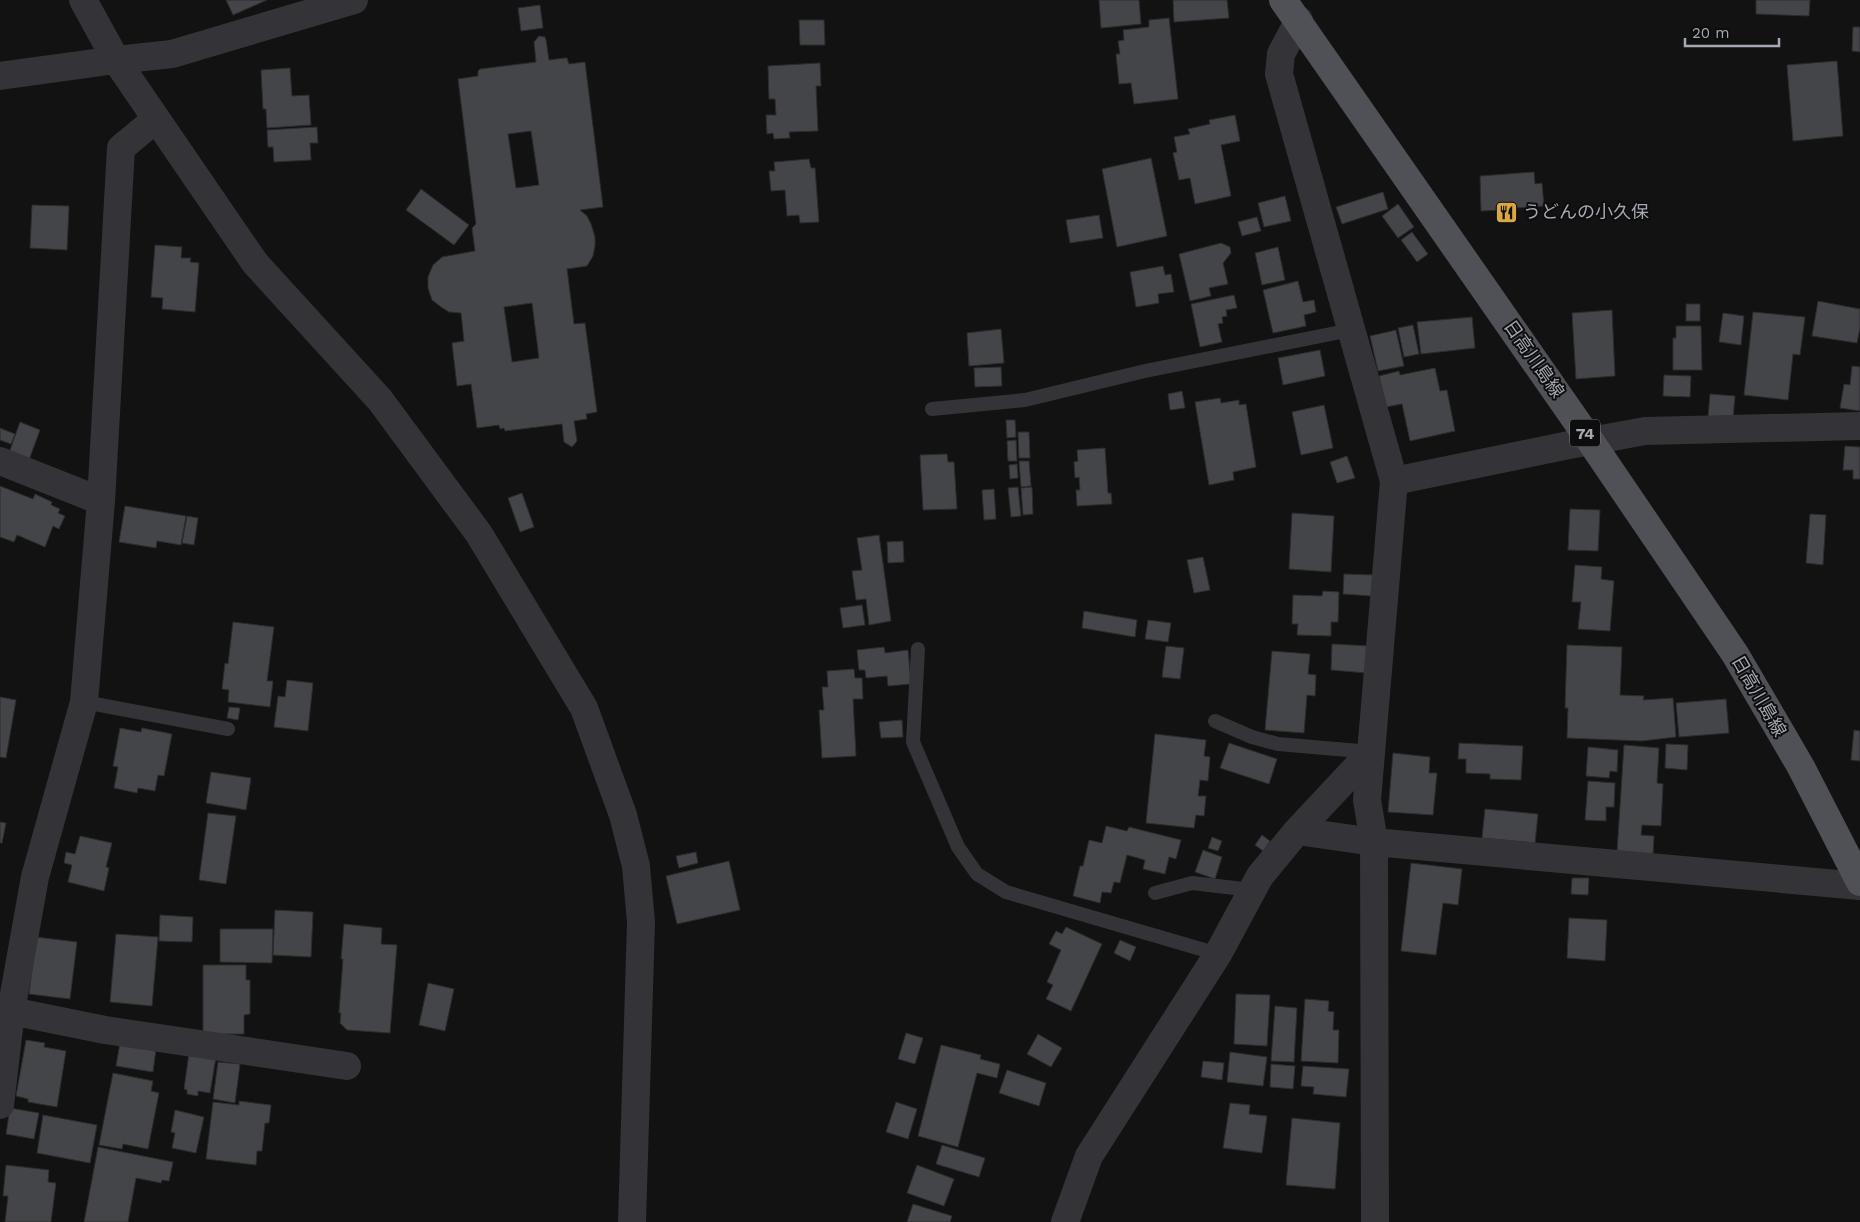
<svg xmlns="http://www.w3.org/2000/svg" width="1860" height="1222" font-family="'Work Sans','Noto Sans JP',sans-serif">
  <rect width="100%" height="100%" fill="#121213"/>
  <!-- building -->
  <path fill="#444548" stroke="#2c2c2f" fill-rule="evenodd" d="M226,0H267L233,15Z
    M1099,0H1139L1141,24L1101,28Z
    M1173,0H1227L1229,18L1174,22Z
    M1756,0H1810L1809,16L1756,14Z
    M540,5L543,28L521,31L518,8Z
    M1169,18L1178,99L1134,104L1131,83L1119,84L1116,54H1120L1118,41L1124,40L1123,30L1149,27V20Z
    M799,20H824L825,45H800Z
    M1853,27H1860V52L1852,51Z
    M539,36L545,37L546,40L549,60L565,58H567L569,64L585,62L603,207L580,210L587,216L591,224L595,237V246L593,256L587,266L567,269L574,324L585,323L597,412L586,414L587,419L574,421L577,441L572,447L564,442L562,424L505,431L504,428L500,429L499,425L477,428L471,384L457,386L452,343L464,341L461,313L449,312L441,307L432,300L428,288V277L433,265L442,257L475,251L472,228L476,224L458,79L478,76V71L480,69L536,62L534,42ZM531,131L539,185L516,188L508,134ZM532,303L539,358L512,362L504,307Z
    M1837,61L1843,136L1793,141L1787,65Z
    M820,63L821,86H816L818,131L789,132L790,138L774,139L773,133L767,134L766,115H776L775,99H769L768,66Z
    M290,68L292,96L309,95L311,125L267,128L266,109H263L261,70Z
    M1235,115L1240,141L1221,145L1231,196L1195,204L1190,178L1179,180L1173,153L1177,152L1174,137L1190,134L1188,129L1210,124L1209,120Z
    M317,127L318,143H310L311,160L274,162L273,147H268L267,130Z
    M1151,158L1167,236L1117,247L1102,169Z
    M809,159L811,168H815L819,222L800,223L799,215L787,216L785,190L771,191L769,171H775L774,162Z
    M1534,172L1535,184L1542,183L1544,206L1516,208V214L1501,215V210L1481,211L1480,176Z
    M421,189L469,225L454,245L406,210Z
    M1383,192L1388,209L1342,224L1336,207Z
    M1285,196L1291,221L1264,227L1258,203Z
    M1398,204L1414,227L1398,238L1382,216Z
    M32,205L69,206L67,250L30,248Z
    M1099,215L1103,238L1070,243L1066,220Z
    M1257,217L1261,231L1242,236L1238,222Z
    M1412,232L1428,254L1417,262L1401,240Z
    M1221,243L1230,247L1231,253L1223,263L1228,284L1209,288L1211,296L1190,301L1179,254Z
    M155,245L182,247L181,258H191L190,262L199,263L195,312L162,309L163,298L151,297Z
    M1278,247L1285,280L1262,285L1255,253Z
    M1163,266L1165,275L1171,274L1174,292L1158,294L1159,303L1136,307L1130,272Z
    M1298,281L1303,302L1314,300L1316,312L1304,315L1306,326L1273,333L1263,290Z
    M1234,295L1237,308L1226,310L1227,316L1222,317L1223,323L1218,324L1222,342L1200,347L1191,304Z
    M1818,301L1860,309V328L1857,343L1812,336Z
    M1686,304H1700V321H1686Z
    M1612,310L1615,376L1576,379L1572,313Z
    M1753,312L1805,317L1800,355L1793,354L1788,400L1744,395Z
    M1723,313L1744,316L1741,345L1719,342Z
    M1472,317L1475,348L1421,354L1417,322Z
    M1413,325L1419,354L1404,357L1398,328Z
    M1676,326H1701L1702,370H1673V338H1676Z
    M1001,329L1004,363L969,366L967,333Z
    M1396,330L1404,366L1378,371L1370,336Z
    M1320,350L1325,376L1283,385L1278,358Z
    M1852,366L1860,367V411L1840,408L1844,384L1850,385Z
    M1001,367L1002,386L975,387L974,368Z
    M1435,368L1440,391L1447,390L1455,431L1410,441L1402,404L1386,407L1379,376L1399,371L1400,375Z
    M1664,375L1691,376L1690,397L1663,396Z
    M1182,391L1185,408L1170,410L1168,394Z
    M1710,394L1735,396L1733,419L1708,417Z
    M1220,398L1221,403L1239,400V405L1246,404L1256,467L1233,472L1234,480L1209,485L1195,402Z
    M1324,405L1333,448L1301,455L1292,412Z
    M1006,420H1015L1016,437L1007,438Z
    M20,422L40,430L29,460L9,453Z
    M0,428L15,434L11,444L0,440Z
    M1018,432H1029L1030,458H1019Z
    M1016,440L1017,461H1008L1007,441Z
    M1845,446L1860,447V479H1853V470H1843Z
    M1105,448L1108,493H1111L1112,504L1077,506L1076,490H1080L1079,477L1075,478L1074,462L1078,461L1077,450Z
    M947,454L948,462H954L957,509L923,510L920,455Z
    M1347,456L1355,478L1337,483L1330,462Z
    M1019,461H1029L1031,486L1021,487Z
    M1017,464L1018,478L1010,479L1009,465Z
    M0,486L33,499L35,494L52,502L51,505L60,509L58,513L65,516L59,529L53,526L45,547L17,535L14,542L0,537Z
    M1018,487L1021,516L1011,517L1008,488Z
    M1032,487L1033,514L1023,515L1021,488Z
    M994,489L996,519L984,520L982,490Z
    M522,493L534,527L520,532L508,498Z
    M125,506L186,516L181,545L157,541L156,548L119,542Z
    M1570,509L1600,510L1598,551L1568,550Z
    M1292,513L1334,516L1331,572L1289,569Z
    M1810,514L1826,515L1823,565L1806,563Z
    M187,516L198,518L194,545L182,543Z
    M879,535L891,621L869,625L866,599L856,600L852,571L862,570L857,538Z
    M903,541L904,562L888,563L887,542Z
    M1203,557L1210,590L1194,593L1187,560Z
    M1575,565L1602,567L1601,579L1614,581L1610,631L1578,629L1581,602H1572Z
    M1344,574L1374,575L1372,596L1343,594Z
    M1323,591L1339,592L1338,622H1331V636L1297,635L1298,624H1292L1293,595L1322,596Z
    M862,605L865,625L843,628L840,608Z
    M1084,611L1137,620L1135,637L1082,628Z
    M1148,620L1171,623L1168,642L1145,639Z
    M233,622L274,627L267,681H273L270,707L228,702L229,690L222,689L225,663L228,664Z
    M1332,644L1369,646L1367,673L1331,670Z
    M1567,645L1622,647L1620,695L1644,696L1643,700L1673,698L1676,737L1642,741L1567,738L1568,708H1565Z
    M1166,646L1184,648L1180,679L1162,677Z
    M884,647L885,653L908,650L911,684L888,686L887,676L866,678L865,670H859L857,650Z
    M1272,651L1310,654L1308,674L1316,675L1315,696L1307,695L1304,733L1265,730Z
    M854,669L855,678H862L863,699H853L856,756L822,758L819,710H824L822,687H828L827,671Z
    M287,680L313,683L308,731L274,727L278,696L285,697Z
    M0,697L16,700L6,758L0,757Z
    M1726,699L1729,733L1679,737L1676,703Z
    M229,707L240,708L238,720L227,718Z
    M902,720L903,737L881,738L879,722Z
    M120,728L141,732L142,728L172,734L164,776L158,775L155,791L138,788L137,793L114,788L118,767L113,766Z
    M1854,730L1860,731V761L1851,760Z
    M1155,734L1206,740L1204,756L1210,757L1208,781L1200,780L1198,796H1206L1204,816L1196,815L1194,828L1146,823Z
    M1229,743L1277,759L1269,784L1220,768Z
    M1459,743L1523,746L1521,780L1490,779V774L1466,773V759H1458Z
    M1666,744L1688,745L1687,770L1665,768Z
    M1624,745L1659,748L1657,783L1663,784L1661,826L1642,825L1641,835L1654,836L1653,855L1617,852Z
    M1588,747L1618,750L1617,772L1610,771L1609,778L1586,776Z
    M1393,753L1430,757L1429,773H1437L1433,815L1388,812Z
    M211,772L251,778L246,810L206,803Z
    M1588,781L1615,783L1614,807H1606V821L1585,820Z
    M1485,809L1538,814L1535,843L1482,838Z
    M208,813L236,816L226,884L199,880Z
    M0,822L6,823L2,843H0Z
    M1106,826L1127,831L1129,827L1181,840L1176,859L1169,857L1165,874L1143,869L1145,860L1127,855L1120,883L1114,882L1111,893L1102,892L1100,903L1073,896L1080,866H1083L1089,840L1102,843Z
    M1262,835L1270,841L1263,851L1255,845Z
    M80,836L112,843L106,867L109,868L104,891L68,882L72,865L64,863L66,852L75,854Z
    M1212,837L1222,841L1218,851L1208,848Z
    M1203,850L1222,857L1215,879L1195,872Z
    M696,852L698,863L679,868L676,856Z
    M729,861L740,910L677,924L666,876Z
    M1411,863L1462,869L1458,905L1443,903L1436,955L1401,951Z
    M1572,878H1589L1588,895L1571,894Z
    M275,910L313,912L311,957L273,955Z
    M160,915L193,917L192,942L159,941Z
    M1569,918L1607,920L1605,961L1567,958Z
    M344,924L382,928L381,944L397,945L390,1033L347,1030L340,1023L341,1013H339L343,959H341Z
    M1066,927L1102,944L1071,1011L1046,999L1053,985L1047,982L1061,950L1049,944L1056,931L1062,934Z
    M220,929H273L272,963L220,962Z
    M116,934L158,937L152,1006L110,1002Z
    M36,937L77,942L70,999L29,994Z
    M1120,940L1136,947L1130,961L1114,953Z
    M203,965H246V980H250V1014L244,1015V1034H203Z
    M428,983L454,989L445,1031L419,1025Z
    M1236,994L1270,995L1267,1046L1234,1044Z
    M1305,999L1329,1001L1328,1011L1334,1012L1333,1030H1339L1338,1063L1301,1061Z
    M1275,1006L1297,1008L1294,1062L1271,1061Z
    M906,1033L923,1038L915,1064L898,1059Z
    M1038,1034L1062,1048L1051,1067L1027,1054Z
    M26,1040L45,1043L44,1047L66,1051L57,1107L28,1102V1099L16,1096Z
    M120,1043L156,1049L153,1072L116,1066Z
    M941,1045L981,1055L980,1059L1000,1064L997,1078L977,1073L958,1147L918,1136Z
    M1230,1052L1267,1057L1263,1086L1227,1082Z
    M189,1053L216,1057L210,1093L198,1091V1096L187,1094V1090L184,1089Z
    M1203,1061L1224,1063L1222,1080L1201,1077Z
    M218,1062L240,1064L235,1103L213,1099Z
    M1271,1064L1295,1066L1293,1089L1270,1087Z
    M1303,1066L1349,1069L1346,1097L1313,1094L1314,1087L1301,1086Z
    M1007,1070L1046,1083L1039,1106L999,1093Z
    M113,1073L153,1081L151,1091L159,1093L148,1149L123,1144L122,1149L99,1145Z
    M239,1101L271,1105L269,1123H265L262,1151H257L256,1165L206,1159L213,1102L239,1105Z
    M896,1102L917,1109L908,1139L886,1132Z
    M1230,1103L1250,1105L1249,1114L1267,1116L1262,1153L1223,1148Z
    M10,1108L39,1113L34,1139L6,1134Z
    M175,1110L204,1117L196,1153L172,1148L175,1133L171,1132Z
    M43,1115L97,1125L90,1163L37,1153Z
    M1292,1118L1340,1123L1335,1189L1286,1185Z
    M942,1145L985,1158L979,1177L936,1164Z
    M98,1147L173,1162L169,1181L162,1180L161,1183L136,1178L128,1222H84Z
    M6,1165L49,1170L48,1182L56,1183L51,1222H5L8,1196H3Z
    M917,1165L954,1179L944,1206L907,1193Z
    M913,1204L952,1216L950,1222H907Z"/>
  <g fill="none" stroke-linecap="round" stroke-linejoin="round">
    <!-- service -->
    <path stroke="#343438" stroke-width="14" d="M932,409L1025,400L1145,371L1351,330
      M918,649L913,742L958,847L977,874L1006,892L1218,954
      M84,702L228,729
      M1215,721L1252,737L1278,744L1371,752
      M1155,893L1192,883L1252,890"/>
    <!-- minor -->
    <path stroke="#343438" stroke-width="28" d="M1299,20L1281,54L1279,74L1394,481L1367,800L1374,842L1375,1222
      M0,461L101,501
      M1394,481L1569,445L1645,431L1860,426
      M1297,831L1374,842L1860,886
      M0,1011H11L105,1030L347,1066
      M0,1105L11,1011L35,877L84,702L101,501L121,148L156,119
      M1065,1222L1089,1156L1218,954L1260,876L1297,831L1371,752"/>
    <!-- tertiary -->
    <path stroke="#343438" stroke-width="28" d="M83,0L116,60L255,263L380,400L479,534L584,708L623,815L636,866L641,922L632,1222
      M0,76L116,60L172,54L354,0"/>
    <!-- primary -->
    <path stroke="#505156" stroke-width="28" d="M1283,0L1591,442L1735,654L1801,767L1860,882"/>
  </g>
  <!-- icons -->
  <defs>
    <symbol id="restaurant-square" viewBox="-11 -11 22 22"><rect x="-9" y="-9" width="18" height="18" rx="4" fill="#daa744" stroke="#0d0d0e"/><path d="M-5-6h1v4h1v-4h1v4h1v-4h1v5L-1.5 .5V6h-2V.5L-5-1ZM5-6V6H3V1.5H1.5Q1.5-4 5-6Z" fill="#111"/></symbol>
  </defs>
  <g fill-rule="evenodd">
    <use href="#restaurant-square" x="1494" y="200" width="25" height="25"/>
  </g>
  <g text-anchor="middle" stroke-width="4" stroke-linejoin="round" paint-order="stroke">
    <!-- shield labels -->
    <rect fill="#0d0d0e" stroke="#777a81" stroke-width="1" x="1570" y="419.5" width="30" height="27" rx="4"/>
    <g font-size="16" font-weight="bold" fill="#a5a9b2">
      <text x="1585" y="439">74</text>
    </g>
    <!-- poi labels -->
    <g font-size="18" fill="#a5a9b2" stroke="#0d0d0e" text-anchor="start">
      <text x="1523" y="218">うどんの小久保</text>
    </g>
    <!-- street labels -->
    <g font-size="18" fill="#a5a9b2" stroke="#0d0d0e">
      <text transform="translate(1534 359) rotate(55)" y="6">日高川島線</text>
      <text transform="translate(1759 696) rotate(60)" y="6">日高川島線</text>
    </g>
  </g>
  <!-- scale -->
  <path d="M1685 38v8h94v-8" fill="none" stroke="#a5a9b2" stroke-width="2.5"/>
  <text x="1692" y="38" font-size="15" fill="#a5a9b2" stroke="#0d0d0e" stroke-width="4" paint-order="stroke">20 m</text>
</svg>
